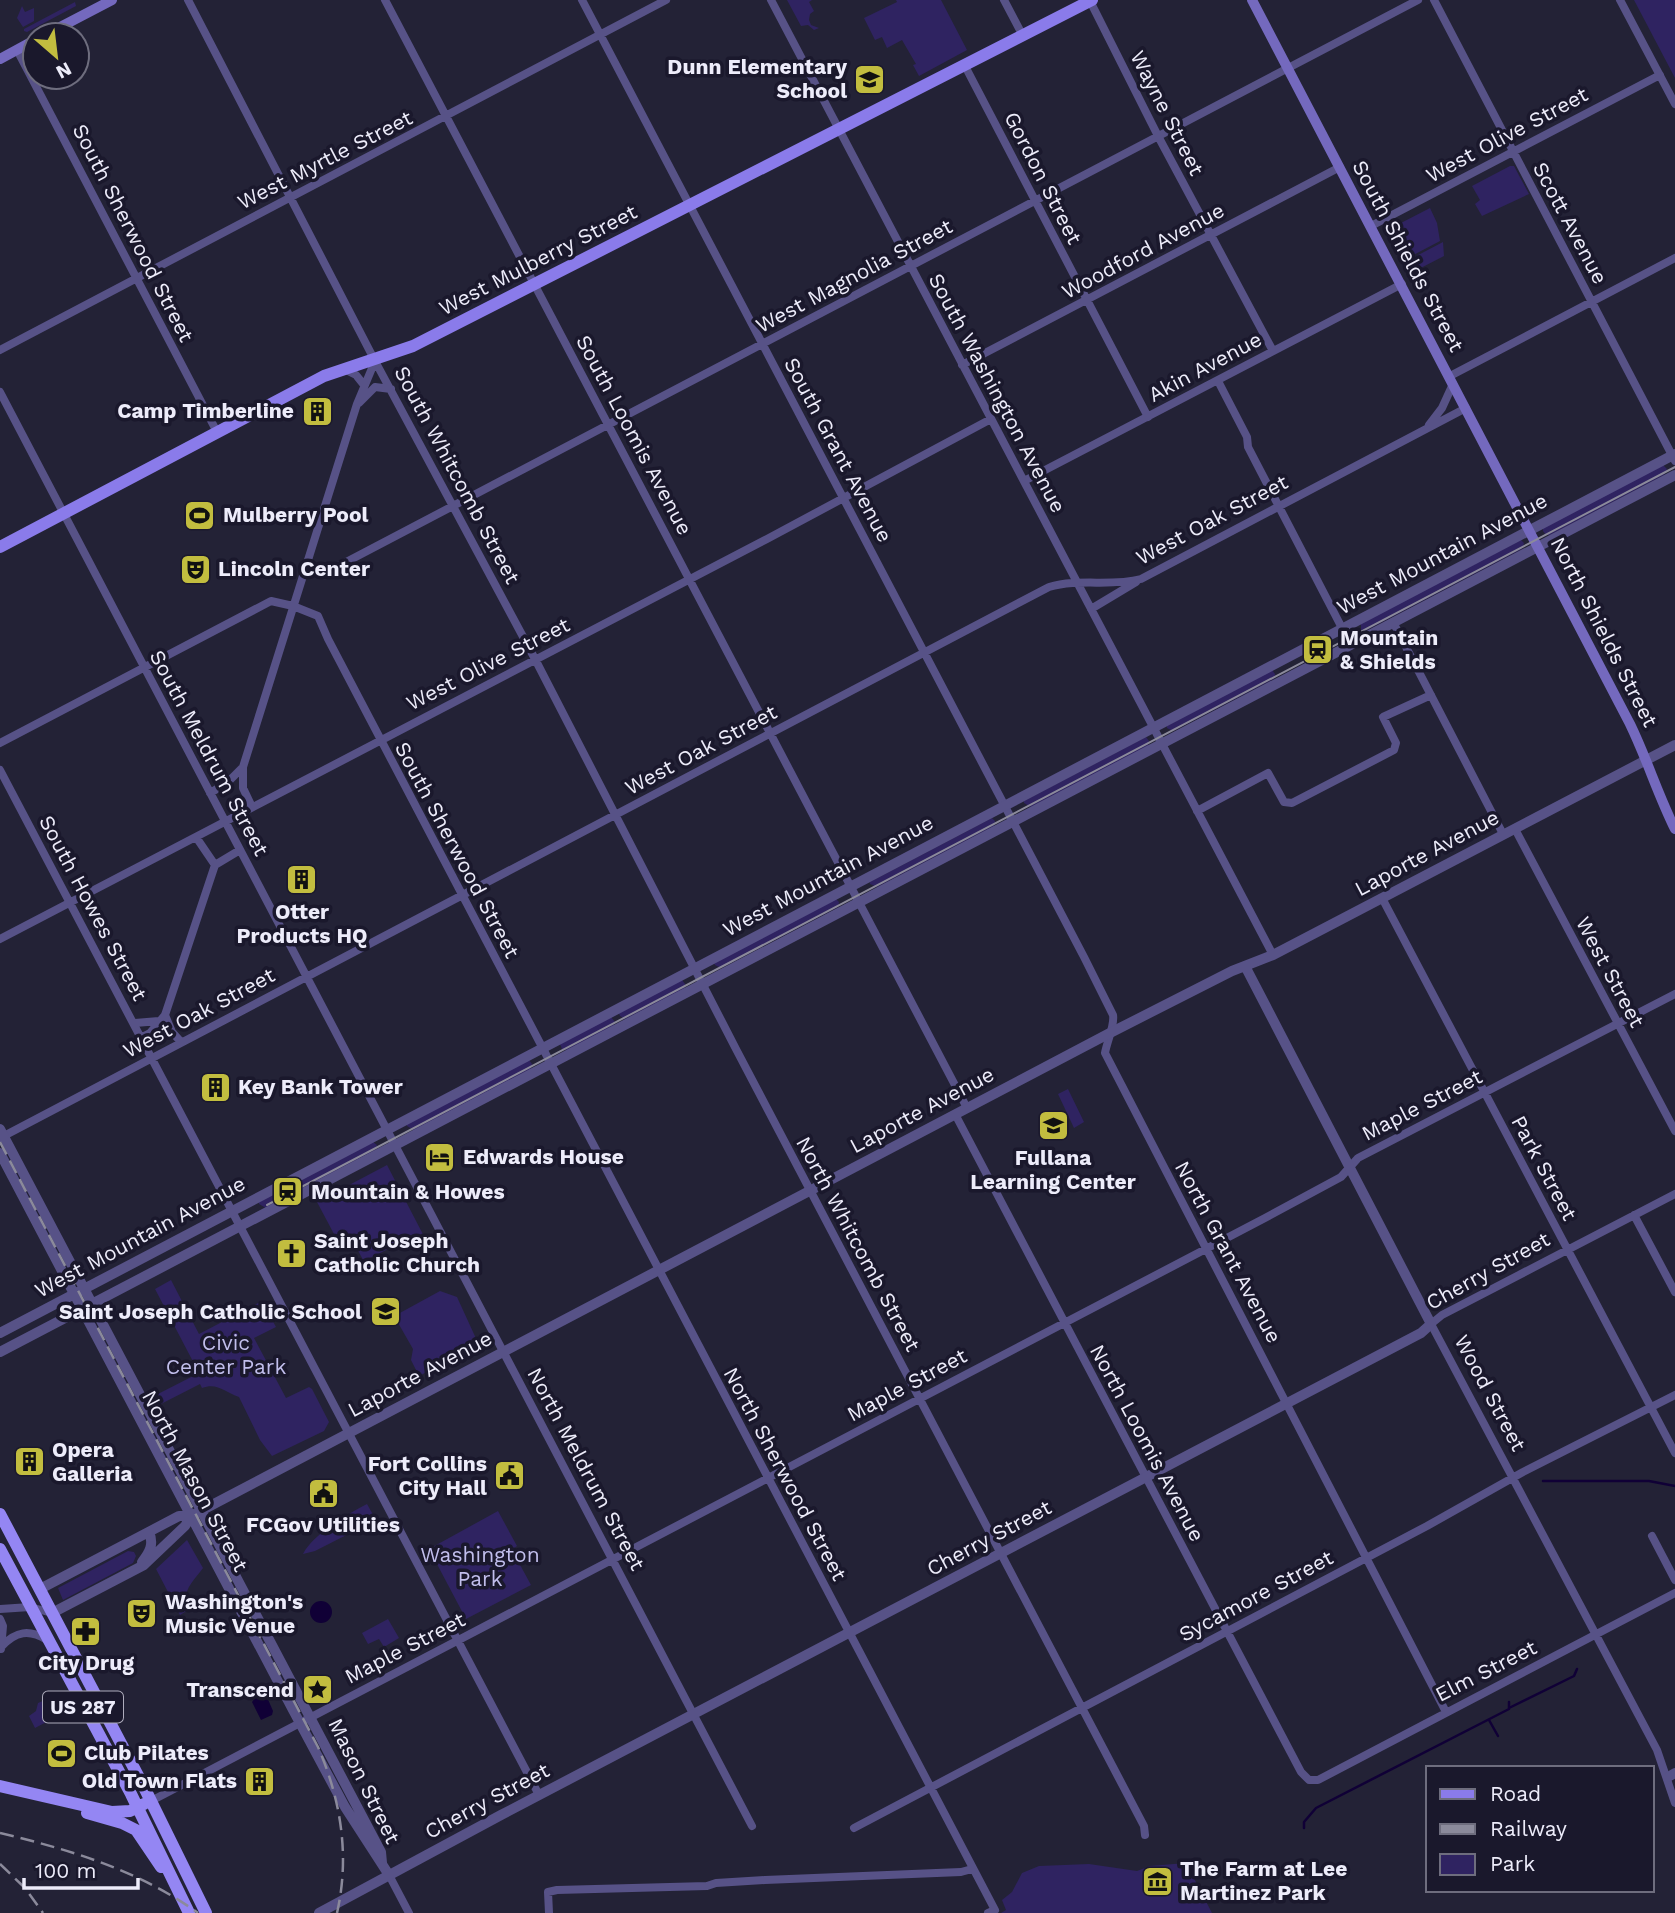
<svg xmlns="http://www.w3.org/2000/svg" width="1675" height="1913" font-family="'Work Sans',sans-serif">
  <rect width="100%" height="100%" fill="#232236"/>
  <!-- green -->
  <path fill="#2f2361" d="M787,0H812L809,2L814,11L810,14L809,20L811,25L819,28L814,30L808,25L801,26Z
    M896,0H941L967,50L919,76L913,65L916,64L902,40L887,48L882,37L875,40L864,18L897,2Z
    M1634,0H1675V78Z
    M75,2L76,6L27,32L24,31V29Z
    M22,6L25,12L34,8V21L23,27L17,18Z
    M1510,166H1514L1529,194L1482,216L1475,204L1480,200L1472,186Z
    M1430,208L1437,223L1440,241L1402,261L1391,239L1399,224Z
    M1443,242L1444,256L1409,274L1403,263Z
    M1663,465L1667,469L1664,475L1550,535H1546L1543,531V528Z
    M1521,540L1524,543L1522,549L1365,631L1361,630V623Z
    M1272,670L1275,674L1274,679L1173,731L1167,728V726Z
    M1146,737L1149,741L1148,746L1031,807L1024,803V801Z
    M992,818L995,821L994,826L877,887L870,884V882Z
    M836,899L839,902L838,907L721,968L715,965L714,963Z
    M682,980L685,984V989L625,1019L620,1016L619,1013Z
    M611,1017L615,1022L613,1026L567,1050L562,1049L560,1044Z
    M529,1060L532,1064L531,1069L414,1130L407,1126V1124Z
    M1068,1089L1084,1122L1074,1128L1058,1094Z
    M373,1142L377,1145L375,1150L266,1208L259,1204V1202Z
    M387,1165L428,1244L423,1246L416,1235L370,1258L375,1268L369,1271L355,1245L343,1251L317,1202Z
    M171,1280L199,1334L262,1301L276,1327L254,1338L286,1398L309,1387L312,1389L329,1422L324,1431L272,1456L260,1440L239,1397C225,1392 217,1382 202,1388L200,1384L159,1405L154,1396L199,1373L155,1289Z
    M440,1291L457,1297L479,1345L419,1376L411,1360L413,1349L397,1321L398,1314Z
    M367,1504L376,1520L315,1551L303,1554C313,1534 348,1514 367,1504Z
    M498,1511L517,1546L512,1550L531,1585L466,1619L429,1549Z
    M187,1540L203,1568C193,1582 180,1592 188,1610L180,1615L156,1569Z
    M128,1551L134,1552L136,1556L133,1563L63,1600L58,1588Z
    M388,1619L399,1638L384,1647L379,1639L368,1644L362,1633Z
    M45,1700L52,1719L35,1728L29,1716L36,1711L38,1703Z
    M1186,1863L1212,1913H1001L1006,1910L1002,1900L1012,1892L1022,1873L1039,1866L1089,1864L1137,1871L1150,1866Z"/>
  <!-- water -->
  <path fill="#100036" d="M310 1612a11 11 0 1 1 22 0a11 11 0 1 1-22 0Z
    M262,1689L264,1690L273,1711L272,1715L261,1720L252,1702Z"/>
  <g fill="none" stroke-linecap="round" stroke-linejoin="round">
    <!-- stream -->
    <path stroke="#100036" stroke-width="2.5" d="M1543,1481H1649L1675,1486
      M1509,1708L1574,1676L1577,1669
      M1489,1720L1498,1736
      M1304,1828V1822L1316,1808L1509,1709V1702"/>
    <!-- minor -->
    <path stroke="#575287" stroke-width="8" d="M188,0L375,361L535,659L737,1051L1144,1826L1145,1835
      M385,0L967,1108
      M582,0L1084,957L1113,1015C1115,1025 1107,1041 1105,1053L1446,1712
      M771,0L1273,955
      M1004,0L1023,36
      M1434,0L1675,461
      M1620,0L1675,104
      M1090,1L1158,136L1273,351
      M17,50L217,432
      M965,66L1148,417
      M1371,226L1660,75
      M0,350L666,0
      M962,365L1340,167
      M344,369L356,375L364,385
      M1450,376L1675,258
      M1218,381L1247,437L1248,447L1342,628
      M0,392L752,1826
      M359,403L375,387L391,389
      M1429,425L1442,408L1453,384
      M1024,481L1402,284
      M305,566L329,571L1418,0
      M1091,609L1136,582
      M1393,622L1503,834
      M0,743L271,601L293,606L318,616L328,639L995,1910L988,1913
      M243,767L357,404L375,361
      M0,770L539,1795
      M210,793L227,783L243,767V788L252,807
      M1197,811L1268,773L1284,802L1292,803L1394,750L1396,743L1383,717L1431,695
      M1515,829L1675,1131
      M196,837L215,865L240,850
      M1382,898L1675,1453
      M0,939L767,539L991,419
      M165,1015L172,1032L181,1042
      M135,1023L159,1021
      M142,1037L150,1033L165,1015L215,865
      M955,1114L1301,1772L1309,1780H1318L1675,1593
      M0,1138L1049,587C1079,578 1111,587 1141,579L1466,408
      M1675,1194L1442,1315L1431,1324L1657,1750L1675,1803
      M1634,1215L1675,1292
      M1652,1536L1675,1580
      M0,1609L30,1607L52,1613
      M0,1619L3,1626L1,1649
      M1,1647C16,1631 29,1629 47,1640
      M151,1801L1265,1218L1341,1177L1358,1158L1675,994
      M854,1828L1427,1526L1523,1472L1675,1395
      M389,1875L409,1913
      M549,1913L548,1892L557,1890L707,1886L716,1883L765,1880L961,1872L972,1869"/>
    <!-- tertiary -->
    <path stroke="#575287" stroke-width="10" d="M0,1129L381,1852L382,1863
      M0,1153L293,1710L345,1807L389,1875
      M0,1333L1675,454
      M0,1352L1675,475
      M142,1562C150,1552 154,1544 149,1532
      M40,1589L179,1516H191L1108,1034L1232,971L1273,955L1675,745
      M52,1613L144,1565L185,1526L191,1516
      M1668,1777L1675,1773
      M319,1913L501,1815L1421,1333L1431,1324L1245,966"/>
    <!-- secondary -->
    <path stroke="#7469be" stroke-width="10" d="M1252,0L1630,724C1647,759 1658,795 1675,829
      M45,35L112,0
      M0,59L35,40"/>
    <!-- primary -->
    <path stroke="#8a7bea" stroke-width="12" d="M0,547L324,376L413,346L1092,0"/>
    <!-- trunk -->
    <path stroke="#9486f3" stroke-width="12" d="M0,1514L144,1787L206,1913
      M0,1549L131,1794L189,1913
      M0,1786L112,1812L130,1811L144,1804
      M87,1813L122,1823L136,1830L161,1867"/>
    <!-- tram -->
    <path stroke="#8b8a9b" stroke-width="2" d="M267,1205L1675,467"/>
    <!-- rail -->
    <path stroke="#8b8a9b" stroke-width="2.5" stroke-dasharray="14 7" stroke-linecap="butt" d="M0,1142L318,1747C341,1800 350,1856 337,1913
      M0,1833C71,1850 138,1870 198,1913
      M0,1864L25,1888L43,1913"/>
  </g>
  <!-- icons -->
  <defs>
    <symbol id="school-square" viewBox="-11 -11 22 22"><rect x="-9" y="-9" width="18" height="18" rx="4" fill="#c2bd3f" stroke="#1a182c"/><path d="M0-5L7-2L0 1L-7-2ZM-4 1L0 2.5L4 1V4Q0 6-4 4Z" fill="#111"/></symbol>
    <symbol id="building-square" viewBox="-11 -11 22 22"><rect x="-9" y="-9" width="18" height="18" rx="4" fill="#c2bd3f" stroke="#1a182c"/><path d="M-4-6H4V6H1V3H-1V6H-4ZM-2.5-4.3h1.7v1.8h-1.7ZM.8-4.3h1.7v1.8H.8ZM-2.5-1h1.7V.8h-1.7ZM.8-1h1.7V.8H.8Z" fill="#111"/></symbol>
    <symbol id="stadium-square" viewBox="-11 -11 22 22"><rect x="-9" y="-9" width="18" height="18" rx="4" fill="#c2bd3f" stroke="#1a182c"/><path d="M0-5a6.5 5 0 1 0 0 10a6.5 5 0 1 0 0-10ZM-3.5-1.8h7v3.6h-7Z" fill="#111"/></symbol>
    <symbol id="theatre-square" viewBox="-11 -11 22 22"><rect x="-9" y="-9" width="18" height="18" rx="4" fill="#c2bd3f" stroke="#1a182c"/><path d="M-5-5.5Q0-4 5-5.5V0Q5 5 0 6Q-5 5-5 0ZM-3.3-2.5H-1v1.5H-3.3ZM1-2.5H3.3v1.5H1ZM-2.8 1Q0 5.5 2.8 1Z" fill="#111"/></symbol>
    <symbol id="station-square" viewBox="-11 -11 22 22"><rect x="-9" y="-9" width="18" height="18" rx="4" fill="#c2bd3f" stroke="#1a182c"/><path d="M-3-6H3Q5-6 5-4V2Q5 4 3 4L4.5 6H3L1.5 4h-3L-3 6H-4.5L-3 4Q-5 4-5 2V-4Q-5-6-3-6ZM-3.5-4v3h7v-3ZM-3.5 1v1.5H-2V1ZM2 1v1.5H3.5V1Z" fill="#111"/></symbol>
    <symbol id="hotel-square" viewBox="-11 -11 22 22"><rect x="-9" y="-9" width="18" height="18" rx="4" fill="#c2bd3f" stroke="#1a182c"/><path d="M-6-4.5h1.5V1H6V5H4.5V3h-9V5H-6ZM-4 0a1.8 1.8 0 1 1 3.6 0ZM.5 0V-2.5h3Q6-2.5 6 0Z" fill="#111"/></symbol>
    <symbol id="church-square" viewBox="-11 -11 22 22"><rect x="-9" y="-9" width="18" height="18" rx="4" fill="#c2bd3f" stroke="#1a182c"/><path d="M-1.2-6h2.4v3.5h3.3v2.4h-3.3V6h-2.4V-.1h-3.3v-2.4h3.3Z" fill="#111"/></symbol>
    <symbol id="civic-square" viewBox="-11 -11 22 22"><rect x="-9" y="-9" width="18" height="18" rx="4" fill="#c2bd3f" stroke="#1a182c"/><path d="M-.6-6.5H3V-4.5H.6V-3L4-1V1h2V6H-6V1h2V-1L-.6-3ZM-1.2 2.5V6h2.4V2.5Z" fill="#111"/></symbol>
    <symbol id="pharmacy-square" viewBox="-11 -11 22 22"><rect x="-9" y="-9" width="18" height="18" rx="4" fill="#c2bd3f" stroke="#1a182c"/><path d="M-2-6h4v4h4v4h-4v4h-4v-4h-4v-4h4Z" fill="#111"/></symbol>
    <symbol id="sight-square" viewBox="-11 -11 22 22"><rect x="-9" y="-9" width="18" height="18" rx="4" fill="#c2bd3f" stroke="#1a182c"/><path d="M0-6L1.8-2.2L6-1.7L2.9 1.2L3.7 5.4L0 3.3L-3.7 5.4L-2.9 1.2L-6-1.7L-1.8-2.2Z" fill="#111"/></symbol>
    <symbol id="museum-square" viewBox="-11 -11 22 22"><rect x="-9" y="-9" width="18" height="18" rx="4" fill="#c2bd3f" stroke="#1a182c"/><path d="M0-6L6-3V-2H-6V-3ZM-5-1h2V3h-2ZM-1-1h2V3h-2ZM3-1h2V3H3ZM-6 4H6V6H-6Z" fill="#111"/></symbol>
  </defs>
  <g fill-rule="evenodd">
    <use href="#school-square" x="852" y="62" width="35" height="35"/>
    <use href="#building-square" x="300" y="394" width="35" height="35"/>
    <use href="#stadium-square" x="182" y="498" width="35" height="35"/>
    <use href="#theatre-square" x="178" y="552" width="35" height="35"/>
    <use href="#station-square" x="1300" y="632" width="35" height="35"/>
    <use href="#building-square" x="284" y="862" width="35" height="35"/>
    <use href="#building-square" x="198" y="1070" width="35" height="35"/>
    <use href="#school-square" x="1036" y="1108" width="35" height="35"/>
    <use href="#hotel-square" x="422" y="1140" width="35" height="35"/>
    <use href="#station-square" x="270" y="1174" width="35" height="35"/>
    <use href="#church-square" x="274" y="1236" width="35" height="35"/>
    <use href="#school-square" x="368" y="1294" width="35" height="35"/>
    <use href="#building-square" x="12" y="1444" width="35" height="35"/>
    <use href="#civic-square" x="492" y="1458" width="35" height="35"/>
    <use href="#civic-square" x="306" y="1476" width="35" height="35"/>
    <use href="#theatre-square" x="124" y="1596" width="35" height="35"/>
    <use href="#pharmacy-square" x="68" y="1614" width="35" height="35"/>
    <use href="#sight-square" x="300" y="1672" width="35" height="35"/>
    <use href="#stadium-square" x="44" y="1736" width="35" height="35"/>
    <use href="#building-square" x="242" y="1764" width="35" height="35"/>
    <use href="#museum-square" x="1140" y="1864" width="35" height="35"/>
  </g>
  <g text-anchor="middle" stroke-width="7" stroke-linejoin="round" paint-order="stroke">
    <!-- shield labels -->
    <rect fill="#1a182c" stroke="#aeacbc" stroke-width="2" x="43" y="1691.5" width="80" height="31" rx="5"/>
    <g font-size="19" font-weight="bold" fill="#edecfa">
      <text x="83" y="1714">US 287</text>
    </g>
    <!-- poi labels -->
    <g font-size="21" font-weight="bold" fill="#edecfa" stroke="#1a182c" text-anchor="start">
      <text x="847" y="74" text-anchor="end">Dunn Elementary<tspan x="847" dy="24">School</tspan></text>
      <text x="294" y="418" text-anchor="end">Camp Timberline</text>
      <text x="223" y="522">Mulberry Pool</text>
      <text x="218" y="576">Lincoln Center</text>
      <text x="1340" y="645">Mountain<tspan x="1340" dy="24">&amp; Shields</tspan></text>
      <text x="302" y="919" text-anchor="middle">Otter<tspan x="302" dy="24">Products HQ</tspan></text>
      <text x="238" y="1094">Key Bank Tower</text>
      <text x="463" y="1164">Edwards House</text>
      <text x="1053" y="1165" text-anchor="middle">Fullana<tspan x="1053" dy="24">Learning Center</tspan></text>
      <text x="311" y="1199">Mountain &amp; Howes</text>
      <text x="314" y="1248">Saint Joseph<tspan x="314" dy="24">Catholic Church</tspan></text>
      <text x="362" y="1319" text-anchor="end">Saint Joseph Catholic School</text>
      <text x="52" y="1457">Opera<tspan x="52" dy="24">Galleria</tspan></text>
      <text x="487" y="1471" text-anchor="end">Fort Collins<tspan x="487" dy="24">City Hall</tspan></text>
      <text x="323" y="1532" text-anchor="middle">FCGov Utilities</text>
      <text x="165" y="1609">Washington's<tspan x="165" dy="24">Music Venue</tspan></text>
      <text x="86" y="1670" text-anchor="middle">City Drug</text>
      <text x="294" y="1697" text-anchor="end">Transcend</text>
      <text x="84" y="1760">Club Pilates</text>
      <text x="237" y="1788" text-anchor="end">Old Town Flats</text>
      <text x="1180" y="1876">The Farm at Lee<tspan x="1180" dy="24">Martinez Park</tspan></text>
    </g>
    <!-- street labels -->
    <g font-size="21" fill="#edecfa" stroke="#1a182c">
      <text transform="translate(1167 113) rotate(63)" y="7">Wayne Street</text>
      <text transform="translate(1507 135) rotate(-28)" y="7">West Olive Street</text>
      <text transform="translate(325 160) rotate(-27)" y="7">West Myrtle Street</text>
      <text transform="translate(1043 178) rotate(63)" y="7">Gordon Street</text>
      <text transform="translate(1570 223) rotate(62)" y="7">Scott Avenue</text>
      <text transform="translate(133 233) rotate(63)" y="7">South Sherwood Street</text>
      <text transform="translate(1143 251) rotate(-28)" y="7">Woodford Avenue</text>
      <text transform="translate(1408 256) rotate(62)" y="7">South Shields Street</text>
      <text transform="translate(538 260) rotate(-27)" y="7">West Mulberry Street</text>
      <text transform="translate(854 276) rotate(-28)" y="7">West Magnolia Street</text>
      <text transform="translate(1205 367) rotate(-28)" y="7">Akin Avenue</text>
      <text transform="translate(997 393) rotate(62)" y="7">South Washington Avenue</text>
      <text transform="translate(634 435) rotate(62)" y="7">South Loomis Avenue</text>
      <text transform="translate(838 450) rotate(62)" y="7">South Grant Avenue</text>
      <text transform="translate(457 475) rotate(62)" y="7">South Whitcomb Street</text>
      <text transform="translate(1212 520) rotate(-28)" y="7">West Oak Street</text>
      <text transform="translate(1442 554) rotate(-28)" y="7">West Mountain Avenue</text>
      <text transform="translate(1604 632) rotate(63)" y="7">North Shields Street</text>
      <text transform="translate(488 664) rotate(-27)" y="7">West Olive Street</text>
      <text transform="translate(701 750) rotate(-28)" y="7">West Oak Street</text>
      <text transform="translate(209 753) rotate(62)" y="7">South Meldrum Street</text>
      <text transform="translate(457 850) rotate(62)" y="7">South Sherwood Street</text>
      <text transform="translate(1427 853) rotate(-28)" y="7">Laporte Avenue</text>
      <text transform="translate(828 876) rotate(-28)" y="7">West Mountain Avenue</text>
      <text transform="translate(93 908) rotate(62)" y="7">South Howes Street</text>
      <text transform="translate(1610 972) rotate(62)" y="7">West Street</text>
      <text transform="translate(199 1013) rotate(-28)" y="7">West Oak Street</text>
      <text transform="translate(1422 1105) rotate(-27)" y="7">Maple Street</text>
      <text transform="translate(922 1110) rotate(-28)" y="7">Laporte Avenue</text>
      <text transform="translate(1544 1168) rotate(62)" y="7">Park Street</text>
      <text transform="translate(140 1237) rotate(-28)" y="7">West Mountain Avenue</text>
      <text transform="translate(858 1244) rotate(62)" y="7">North Whitcomb Street</text>
      <text transform="translate(1228 1252) rotate(62)" y="7">North Grant Avenue</text>
      <text transform="translate(1488 1271) rotate(-29)" y="7">Cherry Street</text>
      <text transform="translate(420 1374) rotate(-28)" y="7">Laporte Avenue</text>
      <text transform="translate(907 1385) rotate(-28)" y="7">Maple Street</text>
      <text transform="translate(1490 1393) rotate(62)" y="7">Wood Street</text>
      <text transform="translate(1147 1443) rotate(62)" y="7">North Loomis Avenue</text>
      <text transform="translate(586 1469) rotate(62)" y="7">North Meldrum Street</text>
      <text transform="translate(785 1474) rotate(62)" y="7">North Sherwood Street</text>
      <text transform="translate(195 1481) rotate(62)" y="7">North Mason Street</text>
      <text transform="translate(989 1538) rotate(-28)" y="7">Cherry Street</text>
      <text transform="translate(1256 1596) rotate(-28)" y="7">Sycamore Street</text>
      <text transform="translate(405 1648) rotate(-27)" y="7">Maple Street</text>
      <text transform="translate(1486 1671) rotate(-27)" y="7">Elm Street</text>
      <text transform="translate(364 1781) rotate(64)" y="7">Mason Street</text>
      <text transform="translate(487 1801) rotate(-28)" y="7">Cherry Street</text>
    </g>
    <!-- park labels -->
    <g font-size="21" fill="#c1beec" stroke="#1a182c">
      <text x="226" y="1350">Civic<tspan x="226" dy="24">Center Park</tspan></text>
      <text x="480" y="1562">Washington<tspan x="480" dy="24">Park</tspan></text>
    </g>
  </g>
  <!-- legend -->
  <rect x="1426" y="1766" width="228" height="126" fill="#1a182c" stroke="#6e6d7e" stroke-width="2"/>
  <rect x="1440" y="1789" width="35" height="10" fill="#8a7bea" stroke="#6e6d7e" stroke-width="2"/>
  <text x="1490" y="1801" font-size="21" fill="#edecfa">Road</text>
  <rect x="1440" y="1824" width="35" height="10" fill="#8b8a9b" stroke="#6e6d7e" stroke-width="2"/>
  <text x="1490" y="1836" font-size="21" fill="#edecfa">Railway</text>
  <rect x="1440" y="1854" width="35" height="21" fill="#2f2361" stroke="#6e6d7e" stroke-width="2"/>
  <text x="1490" y="1871" font-size="21" fill="#edecfa">Park</text>
  <!-- north arrow -->
  <g transform="translate(56 56) rotate(152)"><circle r="33" fill="#1a182c" stroke="#6e6d7e" stroke-width="2"/>
  <path d="M0-5L12 26L0 18L-12 26Z" fill="#c2bd3f"/>
  <text y="-10" font-size="19" font-weight="bold" text-anchor="middle" fill="#edecfa">N</text>
  </g>
  <!-- scale -->
  <path d="M24 1878v10h114v-10" fill="none" stroke="#edecfa" stroke-width="3.5"/>
  <text x="35" y="1878" font-size="21" fill="#edecfa" stroke="#1a182c" stroke-width="5" paint-order="stroke">100 m</text>
</svg>
